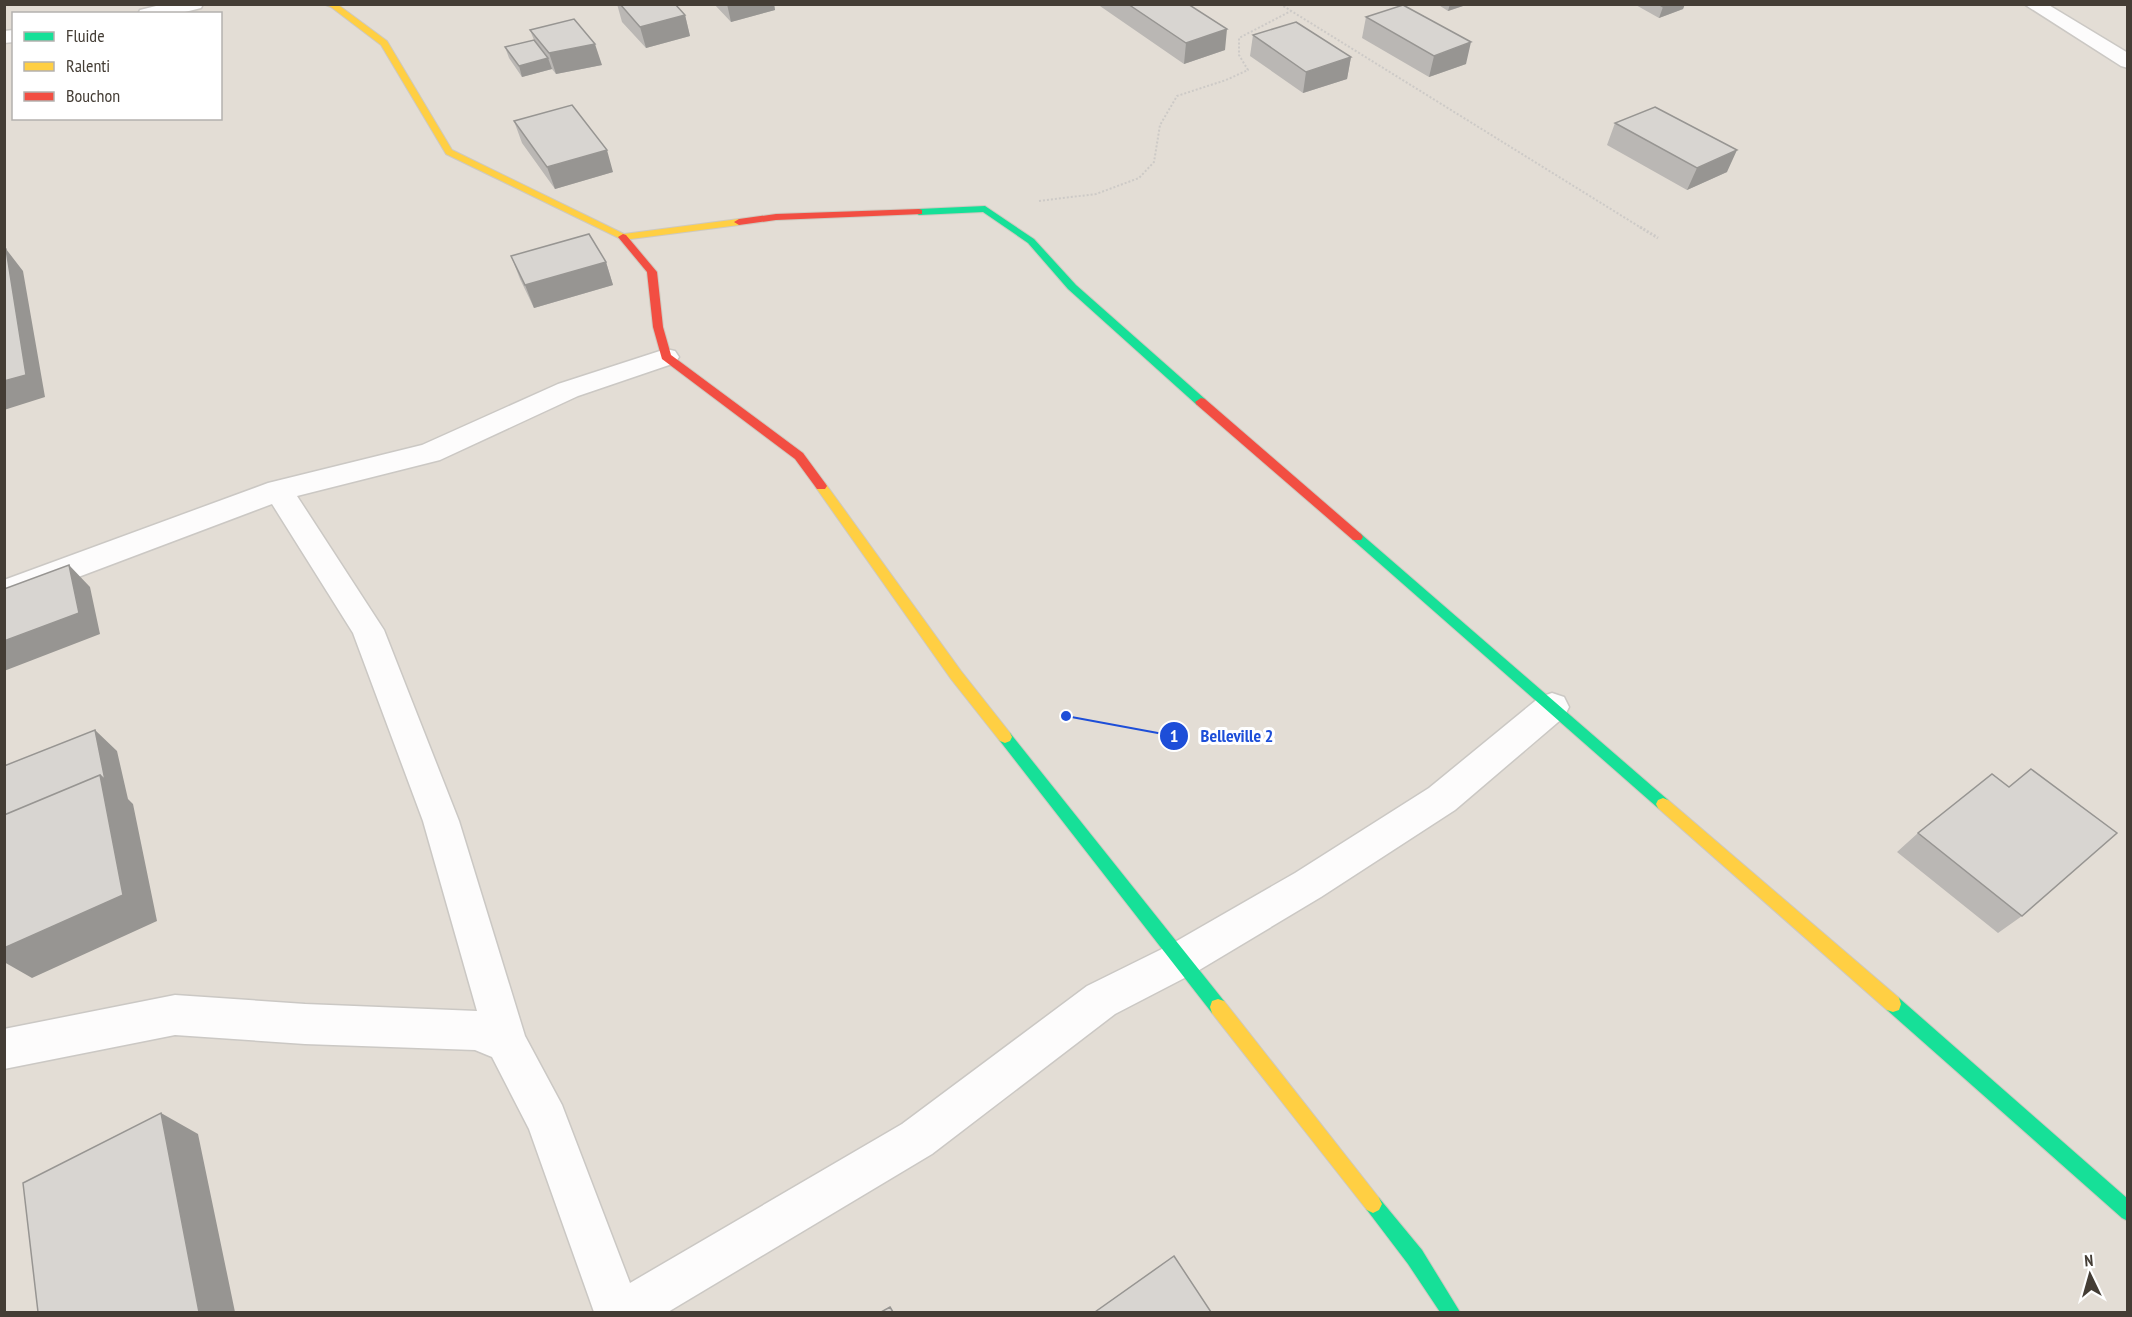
<svg xmlns="http://www.w3.org/2000/svg" width="2132" height="1317" font-family="'PT Sans Narrow',sans-serif">
  <rect width="100%" height="100%" fill="#efece8"/>
  <!-- residential -->
  <path fill="#e3ddd5" fill-rule="evenodd" d="M5,5H2127V1312H5ZM14,14H220V118H14Z"/>
  <g fill="none" stroke-linecap="round" stroke-linejoin="round">
    <defs>
      <path id="street" d="M164,4H203L201,8L177,14H138L140,10Z
        M2024,4H2047L2128,53V68L2121,66Z
        M14,30V42L4,43V31Z
        M666,349L675,351L679,357L675,363L578,396L440,460L297,496L384,630L459,821L525,1036L562,1105L630,1283L902,1124L1087,986L1168,946L1295,873L1429,788L1540,697L1552,693L1564,697L1569,707L1564,717L1455,810L1321,897L1196,972L1115,1014L932,1154L668,1312H594L529,1129L492,1057L475,1050L305,1044L175,1035L4,1069V1029L175,995L305,1004L477,1011L423,821L353,633L272,504L4,605V580L268,483L422,445L558,384Z"/>
      <path id="fast" d="M985,206L1034,239L1076,285L1205,399V405H1197L1068,289L1028,243L983,212L919,215L914,212L919,209Z
        M1357,532L1361,534L1668,800L1670,804L1668,808L1663,810L1658,808L1353,540L1351,537Z
        M1005,731L1010,733L1224,1001L1226,1007L1224,1013L1218,1015L1212,1013L1000,741L998,737L1000,733Z
        M1893,996L1899,998L2128,1199V1221L2122,1218L1887,1010L1885,1004L1887,998Z
        M1373,1195L1379,1198L1422,1250L1460,1312H1440L1408,1264L1367,1210L1364,1204L1367,1198Z"/>
      <path id="slow" d="M323,4H337L387,41L452,150L624,234L739,219L744,222L739,225L623,240L446,154L381,45L331,7Z
        M821,482L825,483L961,671L1010,733L1012,737L1010,741L1005,743L1000,741L951,679L817,489L815,486L817,483Z
        M1663,798L1668,800L1899,998L1901,1004L1899,1010L1893,1012L1887,1010L1658,808L1656,804L1658,800Z
        M1218,999L1224,1001L1379,1198L1382,1204L1379,1210L1373,1213L1367,1210L1212,1013L1210,1007L1212,1001Z"/>
      <path id="jam" d="M919,209L922,210V214L776,220L739,225L734,222L739,219L776,214Z
        M623,234L626,235L657,272L663,327L671,355L803,453L825,483L827,486L825,489H817L795,459L662,359L653,327L647,272L618,237Z
        M1201,398L1205,399L1361,534L1363,537L1361,540H1353L1197,405L1195,402Z"/>
    </defs>
    <!-- street casing -->
    <use href="#street" stroke="#cbc8c4" stroke-width="3"/>
    <!-- fast casing -->
    <use href="#fast" stroke="#cec9bf" stroke-width="2"/>
    <!-- slow casing -->
    <use href="#slow" stroke="#cec9bf" stroke-width="2"/>
    <!-- jam casing -->
    <use href="#jam" stroke="#cec9bf" stroke-width="2"/>
    <!-- path-far1 -->
    <path stroke="#cdcac7" stroke-width="2" stroke-dasharray="2 2" stroke-linecap="butt" d="M1280,4L1643,229
      M1039,201L1096,194L1139,178L1154,162L1160,125L1177,96L1226,80L1248,70L1239,55V38L1291,11"/>
    <!-- path -->
    <path stroke="#cdcac7" stroke-width="3" stroke-dasharray="2 2" stroke-linecap="butt" d="M1640,227L1658,238"/>
    <!-- street -->
    <use href="#street" fill="#fdfcfc" fill-rule="evenodd"/>
    <!-- fast -->
    <use href="#fast" fill="#16e098" fill-rule="evenodd"/>
    <!-- slow -->
    <use href="#slow" fill="#ffcf43" fill-rule="evenodd"/>
    <!-- jam -->
    <use href="#jam" fill="#f24e42" fill-rule="evenodd"/>
  </g>
  <!-- wall -->
  <path fill="#bab7b4" d="M617,4H675L685,15L690,36L646,48L622,22Z
    M714,4H774L775,10L731,22Z
    M1097,4H1188L1225,50L1184,64Z
    M1437,4H1469L1448,11Z
    M1634,4H1685L1683,9L1659,18Z
    M1366,17L1466,64L1429,77L1362,38Z
    M530,30L602,65L556,74L552,69L522,77L509,58L505,47L534,40Z
    M1253,35L1351,57L1347,79L1303,93L1250,56Z
    M514,121L613,172L555,189L522,143Z
    M1615,123L1727,172L1687,190L1607,145Z
    M511,256L606,262L613,285L534,308L520,279Z
    M1918,833L2022,916L1998,933L1897,852Z"/>
  <!-- shaded-wall -->
  <path fill="#979592" d="M727,4H774L775,10L731,22Z
    M1450,4H1469L1448,11Z
    M1670,4H1685L1683,9L1659,18L1663,7Z
    M685,15L690,36L646,48L640,27Z
    M1227,29L1225,50L1184,64L1186,43Z
    M1471,42L1466,64L1429,77L1434,56Z
    M595,44L602,65L556,74L549,53Z
    M1351,57L1347,79L1303,93L1306,72Z
    M548,58L552,69L522,77L519,66Z
    M607,150L613,172L555,189L547,167Z
    M1737,150L1727,172L1687,190L1697,168Z
    M6,249L23,271L45,397L4,410Z
    M606,262L613,285L534,308L525,285Z
    M69,565L90,587L100,634L4,671V641Z
    M95,730L117,751L128,799L133,804L157,921L32,978L4,962V948L19,848Z
    M161,1113L198,1134L235,1312H199Z"/>
  <!-- building -->
  <path fill="#d8d5d1" stroke="#979592" stroke-width="1.5" d="M620,4H675L685,15L640,27Z
    M1128,4H1188L1227,29L1186,43Z
    M1658,4H1670L1663,7Z
    M1403,5L1471,42L1434,56L1366,17Z
    M574,19L595,44L549,53L530,30Z
    M1296,22L1351,57L1306,72L1253,35Z
    M534,40L548,58L519,66L505,47Z
    M572,105L607,150L547,167L514,121Z
    M1655,107L1737,150L1697,168L1615,123Z
    M589,234L606,262L525,285L511,256Z
    M4,249H6L26,375L4,381Z
    M69,565L79,613L4,641V589Z
    M95,730L105,780L100,775L4,815V766Z
    M2031,769L2117,833L2022,916L1918,833L1992,774L2009,787Z
    M100,775L123,895L4,948V815Z
    M161,1113L199,1312H38L23,1183Z
    M1174,1256L1211,1312H1095Z
    M890,1307L893,1312H881Z"/>
  <!-- callouts -->
  <path fill="none" stroke="#1d4ed8" stroke-width="2" d="M1066 716L1174 736"/>
  <g fill="#1d4ed8" stroke="#fff" stroke-width="2">
    <circle cx="1066" cy="716" r="6"/>
    <circle cx="1174" cy="736" r="15"/>
  </g>
  <g font-size="18" text-anchor="middle" font-weight="bold" fill="#fff">
    <text x="1174" y="742">1</text>
  </g>
  <g font-size="18" text-anchor="middle" font-weight="bold" fill="#1d4ed8" stroke="#fff" stroke-width="6" stroke-linejoin="round" paint-order="stroke">
    <text x="1237" y="742">Belleville 2</text>
  </g>
  <!-- border -->
  <rect width="2132" height="1317" fill="none" stroke="#443d35" stroke-width="12"/>
  <!-- legend -->
  <rect x="12" y="12" width="210" height="108" fill="#ffffff" stroke="#b4b1ae" stroke-width="1.5"/>
  <rect x="24" y="32" width="30" height="9" fill="#16e098" stroke="#b4b1ae" stroke-width="1.5"/>
  <text x="66" y="42" font-size="18" fill="#443d35">Fluide</text>
  <rect x="24" y="62" width="30" height="9" fill="#ffcf43" stroke="#b4b1ae" stroke-width="1.5"/>
  <text x="66" y="72" font-size="18" fill="#443d35">Ralenti</text>
  <rect x="24" y="92" width="30" height="9" fill="#f24e42" stroke="#b4b1ae" stroke-width="1.5"/>
  <text x="66" y="102" font-size="18" fill="#443d35">Bouchon</text>
  <!-- north arrow -->
  <g transform="translate(2090 1275) rotate(355)" stroke="#ffffff" stroke-width="4.5" paint-order="stroke">
  <path d="M0-4.5L10 22L0 15L-10 22Z" fill="#443d35"/>
  <text y="-9" font-size="16" font-weight="bold" text-anchor="middle" fill="#443d35">N</text>
  </g>
</svg>
